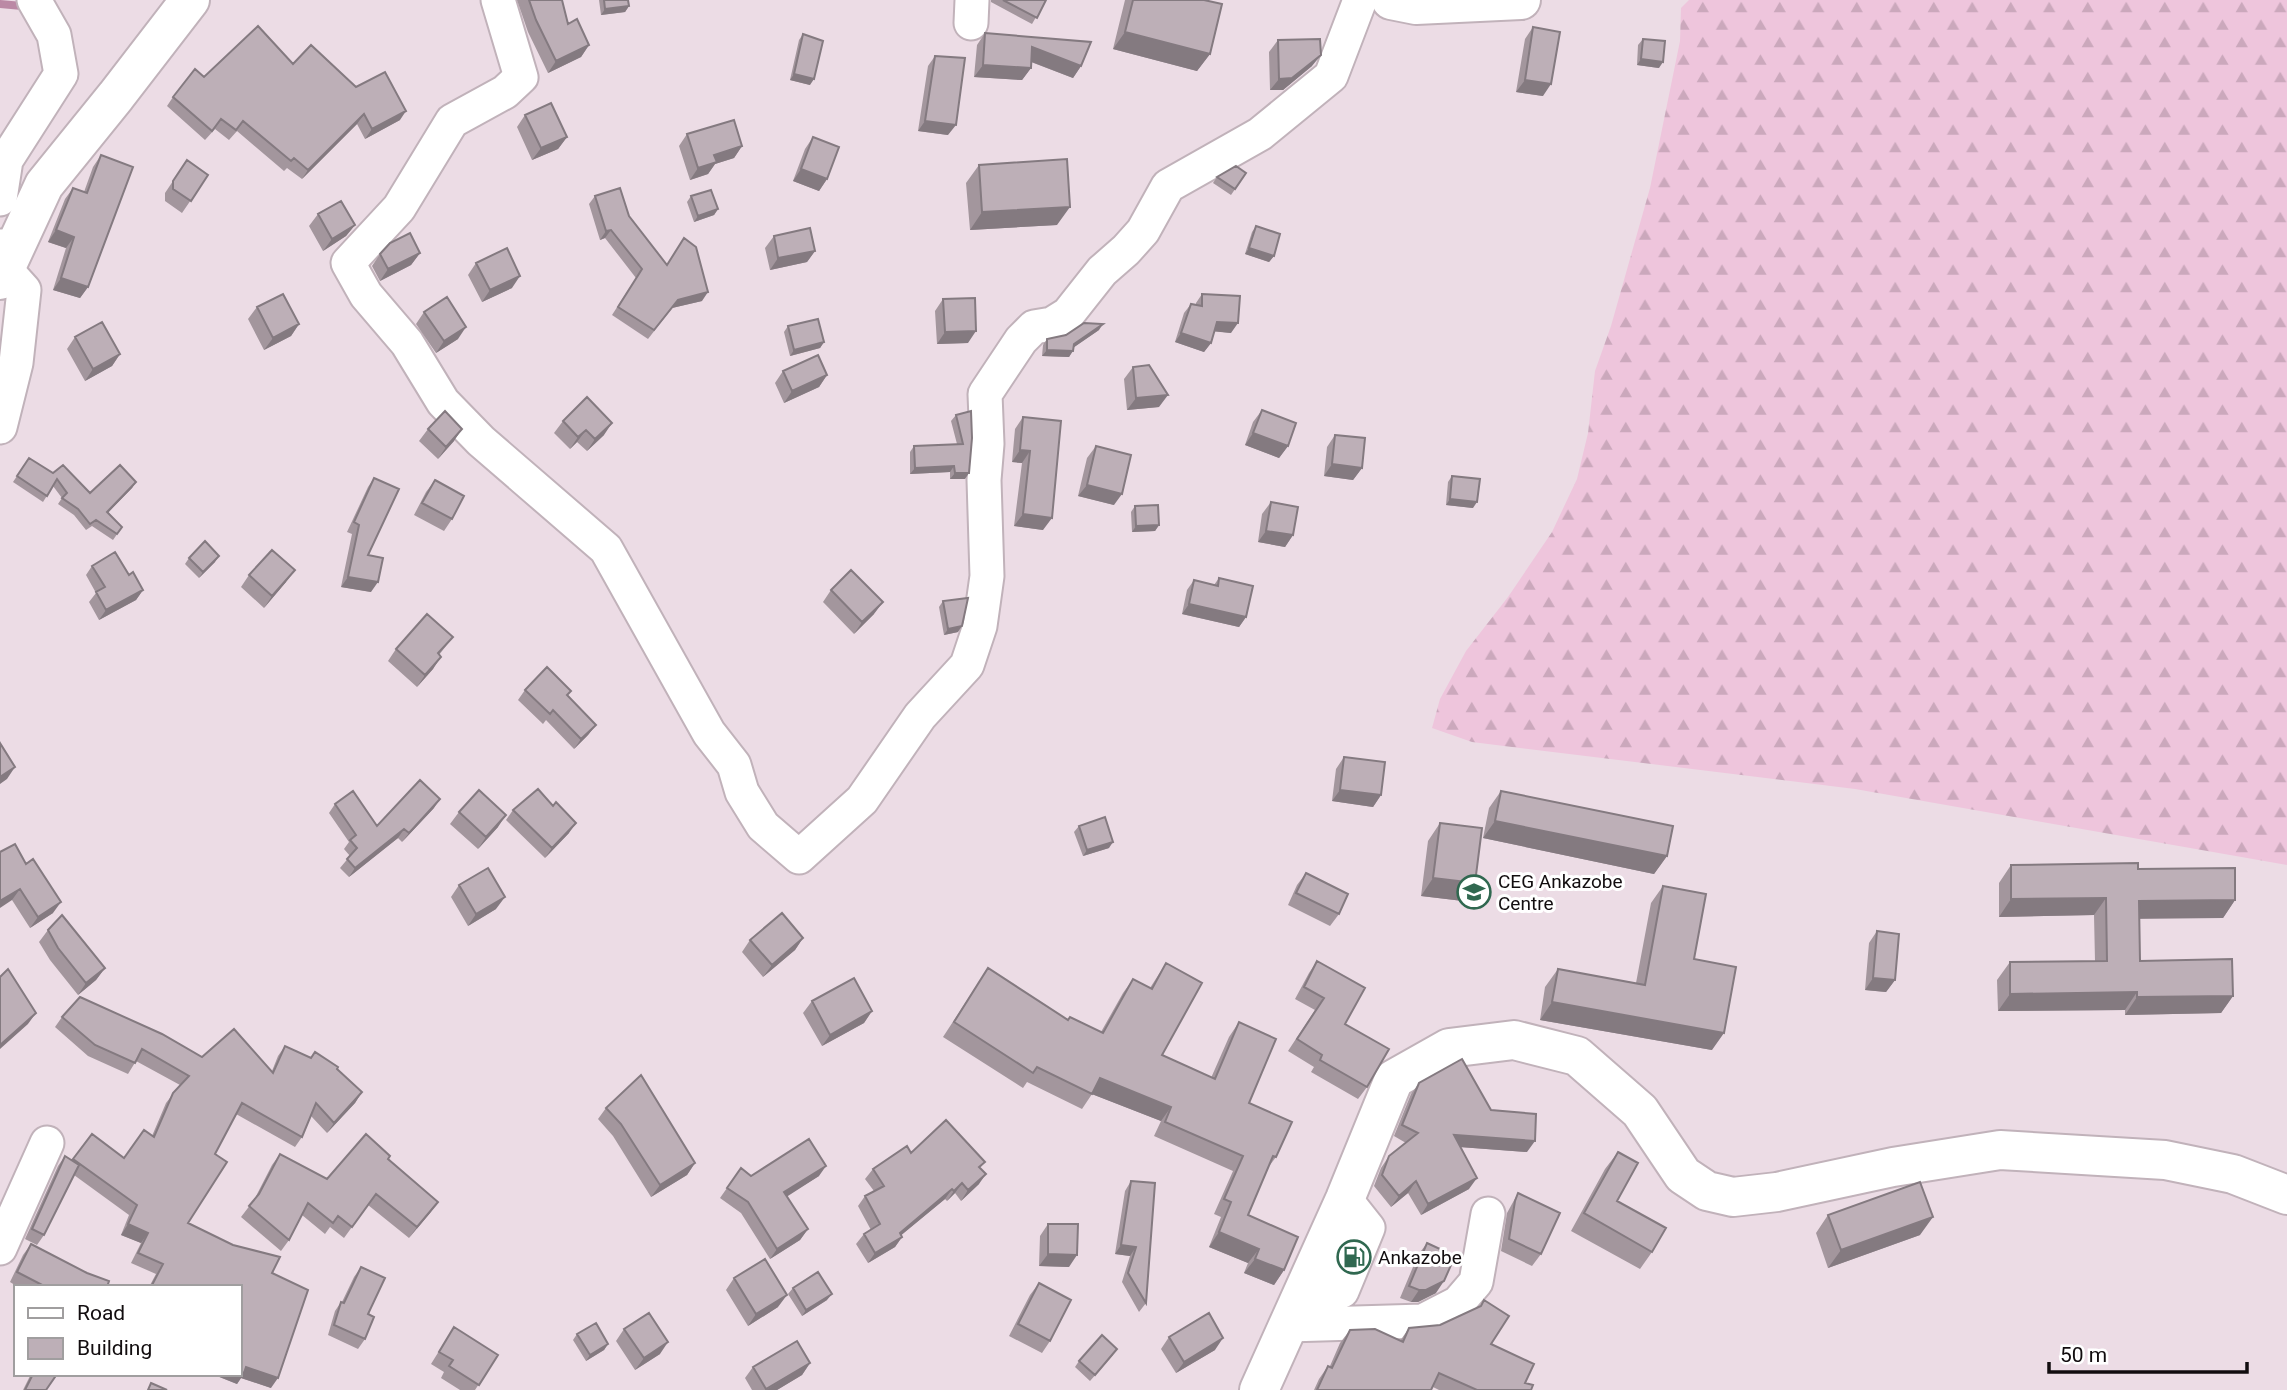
<svg xmlns="http://www.w3.org/2000/svg" width="2287" height="1390" font-family="Roboto,sans-serif">
  <defs>
    <pattern id="forest-firs" width="22" height="20" patternUnits="userSpaceOnUse" patternTransform="scale(1.75)"><rect width="22" height="20" fill="#eec5dc"/><path d="M5 1l3.5 6h-7zM16 11l3.5 6h-7z" fill="#cba8bc"/></pattern>
  </defs>
  <rect width="100%" height="100%" fill="#ecdce5"/>
  <!-- forest -->
  <path fill="url(#forest-firs)" d="M1689,0H2287V865L1855,789L1472,742L1432,728L1440,699L1466,651L1508,597L1552,532L1577,479L1588,433L1595,371L1611,326L1650,188L1680,41L1681,8Z"/>
  <g fill="none" stroke-linecap="round" stroke-linejoin="round">
    <!-- stream -->
    <path stroke="#bb89a5" stroke-width="8" d="M0,4L22,6"/>
    <defs>
      <path id="minor" d="M498,0L521,77L505,92L452,121L399,208L348,263L366,295L407,343L443,402L481,441L606,549L709,733L734,765L742,792L763,826L799,857L862,800L920,716L967,665L980,626L987,576L984,480L987,444L985,394L1021,340L1034,327L1052,324L1068,314L1102,271L1126,250L1143,231L1168,186L1260,134L1331,76L1360,0
        M971,23L972,0
        M0,199L6,160L61,74L54,35L34,0
        M0,427L16,363L24,290L6,270L2,246
        M0,1248L47,1143
        M1299,1299L1342,1291L1368,1228L1345,1199
        M1288,1325L1423,1321L1458,1303L1476,1282L1488,1214"/>
      <path id="major" d="M1391,0L1416,5L1521,0
        M0,280L44,185L116,96L190,0
        M1259,1390L1345,1199L1394,1079L1449,1048L1514,1040L1577,1056L1640,1111L1683,1175L1707,1191L1733,1197L1777,1192L1893,1167L2000,1150L2165,1160L2233,1174L2287,1195"/>
    </defs>
    <!-- minor casing -->
    <use href="#minor" stroke="#c1b2ba" stroke-width="37"/>
    <!-- major casing -->
    <use href="#major" stroke="#c1b2ba" stroke-width="42"/>
    <!-- minor -->
    <use href="#minor" stroke="#fff" stroke-width="33"/>
    <!-- major -->
    <use href="#major" stroke="#fff" stroke-width="38"/>
  </g>
  <!-- wall -->
  <path fill="#a3969d" d="M517,0H562L568,24L589,45L581,57L548,73L528,32Z
    M599,0H628L629,6L625,12L601,15Z
    M991,0H1046L1032,24L991,2Z
    M1125,0H1204L1210,54L1197,71L1113,49Z
    M1533,27L1543,96L1516,92L1525,39Z
    M985,33L1081,66L1073,78L1031,62V68L1022,80L974,77L977,45Z
    M803,34L810,85L790,80L799,40Z
    M1643,39L1659,68L1637,65L1638,45Z
    M1278,40L1312,66L1283,90H1270L1269,52Z
    M935,56L948,135L918,131L928,66Z
    M293,64L356,87L400,120L365,139L357,124L302,179L287,168L284,171L237,131L229,140L215,129L205,140L167,106L173,97L204,77Z
    M525,115L567,137L558,149L532,160L517,127Z
    M687,134L742,146L734,158L715,164L708,174L690,180L679,146Z
    M813,137L827,179L819,191L793,181L805,149Z
    M101,155L88,287L80,298L53,290L66,248L48,242L65,199L73,188L84,192L93,167Z
    M187,160L208,175L182,213L165,201V193Z
    M979,165L1057,225L970,230L966,183Z
    M1246,173L1231,195L1213,183L1217,177Z
    M595,196L629,216L666,264L702,301L672,308L648,339L612,315L636,278L605,238L600,240L589,204Z
    M691,196L718,209L714,215L694,222L687,202Z
    M318,214L355,225L346,236L323,251L309,226Z
    M1256,226L1274,256L1269,262L1245,254L1252,232Z
    M774,236L815,251L807,262L770,270L765,248Z
    M420,253L411,265L380,281L372,266L380,254Z
    M476,263L512,288L482,302L468,275Z
    M1202,294L1231,333L1214,331L1211,343L1204,352L1175,342L1184,313L1191,304L1196,305V303Z
    M943,299L968,343L937,344L935,311Z
    M257,307L299,324L291,336L264,350L248,319Z
    M424,312L458,339L436,353L416,324Z
    M788,326L824,342L820,348L790,356L784,332Z
    M1099,330L1074,347L1069,357L1042,356L1043,345L1047,339Z
    M75,337L120,354L112,366L85,381L67,349Z
    M1133,367L1159,407L1127,410L1124,379Z
    M783,371L827,375L819,387L784,403L775,383Z
    M1262,410L1288,446L1279,458L1245,445L1253,422Z
    M971,411L965,479H950V472L910,474V452L914,446L957,444L951,421L956,415Z
    M1023,417L1061,421L1043,530L1014,526L1022,463L1012,462L1015,429Z
    M563,421L604,435L587,451L577,442L570,449L554,433Z
    M428,429L454,441L438,459L419,441Z
    M1335,435L1362,468L1353,480L1324,476L1327,447Z
    M1096,446L1114,505L1078,496L1087,458Z
    M29,458L53,473L90,493L136,482L132,488L108,512L122,527L113,540L92,526L86,530L74,515L58,504L62,498L53,486L43,502L13,482Z
    M1452,476L1473,508L1446,505L1448,482Z
    M374,478L368,555L371,592L341,587L352,534L347,532L368,487Z
    M435,480L452,519L444,531L414,515L426,492Z
    M1271,502L1293,535L1285,547L1258,542L1262,514Z
    M1135,506L1159,525L1155,531L1132,532L1131,512Z
    M189,558L215,562L199,578L185,564Z
    M92,566L129,575L143,590L136,600L99,620L89,602L96,593L86,575Z
    M249,575L286,582L264,608L241,587Z
    M1219,578L1246,617L1239,627L1182,614L1187,590L1194,580L1214,585Z
    M831,590L874,614L854,634L823,602Z
    M943,601L958,632L944,635L939,607Z
    M453,637L439,655L433,669L417,687L388,661L396,649Z
    M525,690L568,696L596,725L588,735L574,749L546,720L543,724L518,700Z
    M1344,757L1381,795L1373,807L1332,801L1336,769Z
    M1501,791L1667,856L1654,874L1483,838L1489,808Z
    M335,804L377,826L434,808L402,842L398,838L349,877L340,868L350,856L344,849L349,842L329,813Z
    M513,810L569,833L545,858L506,820Z
    M459,812L498,827L478,849L450,824Z
    M1440,823L1463,901L1421,896L1428,841Z
    M1079,826L1109,848L1083,856L1074,832Z
    M15,844L53,913L30,928L12,900Z
    M2011,865L2138,869L2235,900L2223,918H2139L2140,961L2233,996L2221,1013L2125,1015V1010L1998,1011L1997,980L2010,962L2095,961L2094,915L1999,917V883Z
    M1306,873L1339,914L1330,926L1288,905L1297,885Z
    M459,885L496,909L468,926L451,897Z
    M1663,886L1694,959L1712,1050L1540,1020L1545,987L1558,969L1636,983L1651,903Z
    M48,930L105,968L96,980L78,995L50,960L39,942Z
    M1877,931L1895,980L1886,992L1865,990L1869,943Z
    M803,938L795,950L763,977L742,952L750,940Z
    M1317,961L1345,1024L1367,1087L1358,1099L1311,1072L1314,1067L1288,1051L1315,1010L1295,999L1309,973Z
    M1166,963L1162,1055L1211,1078L1229,1037L1239,1022L1249,1103L1276,1157L1267,1169L1248,1215L1284,1270L1274,1285L1244,1273L1248,1263L1209,1247L1221,1217L1214,1214L1233,1171L1154,1136L1161,1121L1092,1094L1082,1109L1027,1082L1023,1088L943,1037L988,968L1068,1020L1101,1032L1123,993L1133,979L1150,988Z
    M812,1001L872,1011L864,1023L822,1046L803,1013Z
    M62,1017L202,1057L272,1071L278,1056L285,1046L337,1069L362,1092L355,1103L327,1133L311,1116L302,1137L295,1147L236,1114L215,1154L188,1223L272,1273L271,1388L241,1378L237,1384L212,1374H240V1287H149L156,1274L131,1263L141,1243L121,1235L129,1215L74,1175L44,1235L37,1245L25,1239L58,1166L65,1156L72,1161L92,1134L124,1158L152,1136L166,1103L180,1085L136,1061L128,1074L88,1056L55,1027Z
    M1419,1083L1491,1110L1527,1152L1460,1147L1469,1189L1421,1215L1408,1193L1391,1207L1374,1186L1381,1168L1389,1156L1406,1143L1394,1136L1411,1094Z
    M606,1108L695,1163L687,1175L651,1197L613,1136L598,1119Z
    M1618,1152L1617,1201L1652,1252L1640,1269L1571,1231L1605,1169Z
    M911,1153L985,1162L980,1168L979,1184L961,1201L955,1193L947,1201L945,1199L901,1235L902,1237L895,1247L868,1263L856,1244L864,1234L871,1230L858,1206L865,1196L874,1191L865,1179L873,1169Z
    M280,1154L327,1179L388,1160L438,1202L409,1238L368,1205L344,1238L330,1227L325,1234L302,1215L289,1240L281,1251L241,1217L254,1200L272,1165Z
    M741,1168L751,1176H819L786,1196L808,1229L800,1240L770,1259L741,1213L720,1198Z
    M1131,1181L1146,1303L1139,1312L1122,1282L1130,1256L1115,1254L1125,1191Z
    M1518,1193L1541,1254L1532,1266L1501,1251L1507,1213Z
    M1828,1215L1920,1235L1828,1268L1816,1233Z
    M1048,1224L1069,1267L1039,1266L1040,1236Z
    M1427,1243L1436,1293L1418,1302H1411L1400,1298L1418,1255Z
    M31,1244L107,1287H18L10,1282L23,1255Z
    M361,1267L368,1314L365,1339L358,1349L328,1335L335,1311L341,1302H342L354,1277Z
    M734,1278L778,1307L748,1326L726,1290Z
    M1039,1283L1050,1341L1042,1353L1009,1336L1030,1295Z
    M793,1288L827,1300L802,1316L788,1294Z
    M454,1327L498,1355L475,1390H460L441,1378L444,1372L431,1364Z
    M1409,1328L1491,1344L1531,1390H1439L1433,1387L1431,1390H1314L1319,1379L1328,1366H1330L1340,1343L1350,1330L1400,1341Z
    M624,1329L660,1354L635,1370L616,1341Z
    M577,1334L608,1344L604,1350L586,1361L573,1340Z
    M1169,1337L1215,1350L1176,1373L1161,1349Z
    M1113,1355L1090,1381L1075,1367L1079,1361Z
    M810,1363L802,1375L777,1390H752L745,1378L753,1367Z
    M31,1374H58L46,1390H23Z"/>
  <!-- shaded-wall -->
  <path fill="#847a80" d="M629,6L625,12L601,15L605,9Z
    M1125,32L1210,54L1197,71L1113,49Z
    M589,45L581,57L548,73L556,61Z
    M1032,47L1081,66L1073,78L1024,59Z
    M1321,55L1312,66L1283,90H1270L1279,79Z
    M1641,59L1663,62L1659,68L1637,65Z
    M983,65L1031,68L1022,80L974,77Z
    M794,74L814,79L810,85L790,80Z
    M1525,80L1551,84L1543,96L1516,92Z
    M406,111L400,120L365,139L372,129Z
    M364,114L357,124L302,179L308,170Z
    M925,121L956,125L948,135L918,131Z
    M567,137L558,149L532,160L541,148Z
    M742,146L734,158L715,164L708,174L690,180L698,168L714,155Z
    M801,169L827,179L819,191L793,181Z
    M1070,207L1057,225L970,230L982,212Z
    M718,209L714,215L694,222L698,216Z
    M355,225L346,236L323,251L332,239Z
    M56,230L74,237L66,248L48,242Z
    M611,230L605,238L600,240L606,231Z
    M1249,248L1274,256L1269,262L1245,254Z
    M815,251L807,262L770,270L778,258Z
    M420,253L411,265L380,281L388,269Z
    M520,276L512,288L482,302L490,290Z
    M61,278L88,287L80,298L53,290Z
    M708,292L702,301L672,308L648,339L678,300Z
    M1217,322L1238,323L1231,333L1210,331Z
    M299,324L291,336L264,350L273,338Z
    M1103,324L1099,330L1070,350L1074,344Z
    M466,327L458,339L436,353L444,341Z
    M976,331L968,343L937,344L945,332Z
    M1181,333L1211,343L1204,352L1175,342Z
    M824,342L820,348L790,356L794,350Z
    M1047,350L1073,351L1069,357L1042,356Z
    M120,354L112,366L85,381L93,369Z
    M827,375L819,387L784,403L792,391Z
    M1168,395L1159,407L1127,410L1136,398Z
    M612,423L604,435L587,451L595,439Z
    M462,429L454,441L438,459L446,447Z
    M586,430L577,442L570,449L578,437Z
    M1253,433L1288,446L1279,458L1245,445Z
    M1020,450L1030,451L1022,463L1012,462Z
    M1332,464L1362,468L1353,480L1324,476Z
    M954,466L950,472L910,474L915,468Z
    M955,473H969L965,479H950Z
    M136,482L132,488L103,518L107,512Z
    M1087,485L1122,494L1114,505L1078,496Z
    M1450,499L1477,502L1473,508L1446,505Z
    M1023,514L1052,518L1043,530L1014,526Z
    M1159,525L1155,531L1132,532L1136,526Z
    M1266,531L1293,535L1285,547L1258,542Z
    M219,556L215,562L199,578L203,572Z
    M295,570L286,582L264,608L272,596Z
    M348,577L378,582L371,592L341,587Z
    M143,590L136,600L99,620L106,610Z
    M883,602L874,614L854,634L862,622Z
    M1189,604L1246,617L1239,627L1182,614Z
    M962,626L958,632L944,635L948,629Z
    M441,657L433,669L417,687L425,675Z
    M596,725L588,735L574,749L581,739Z
    M15,767L7,779L0,784V777Z
    M1340,790L1381,795L1373,807L1332,801Z
    M440,799L434,808L402,842L409,833Z
    M506,815L498,827L478,849L486,837Z
    M1495,821L1667,856L1654,874L1483,838Z
    M576,823L569,833L545,858L552,848Z
    M404,829L398,838L349,877L355,868Z
    M1113,842L1109,848L1083,856L1087,850Z
    M1433,878L1475,883L1463,901L1421,896Z
    M20,889L12,900L0,908V901Z
    M505,897L496,909L468,926L476,914Z
    M2106,898L2094,915L1999,917L2011,899Z
    M2235,900L2223,918L2126,919L2139,901Z
    M61,902L53,913L30,928L38,917Z
    M803,938L795,950L763,977L772,965Z
    M105,968L96,980L78,995L86,983Z
    M1873,978L1895,980L1886,992L1865,990Z
    M2137,992L2125,1010L1998,1011L2010,994Z
    M2233,996L2221,1013L2125,1015L2137,997Z
    M1552,1002L1724,1033L1712,1050L1540,1020Z
    M872,1011L864,1023L822,1046L830,1035Z
    M36,1013L28,1024L0,1049V1045Z
    M1100,1078L1171,1107L1161,1121L1089,1093Z
    M362,1092L355,1103L327,1133L334,1123Z
    M1454,1135L1535,1141L1527,1152L1446,1146Z
    M695,1163L687,1175L651,1197L660,1185Z
    M826,1166L819,1176L777,1203L784,1192Z
    M986,1174L979,1184L961,1201L968,1190Z
    M1477,1178L1469,1189L1421,1215L1428,1204Z
    M1416,1181L1408,1193L1391,1207L1399,1196Z
    M962,1183L955,1193L947,1201L954,1191Z
    M952,1189L945,1199L893,1242L902,1237L895,1247L868,1263L875,1253Z
    M438,1202L430,1213L409,1238L417,1227Z
    M1933,1217L1920,1235L1828,1268L1841,1250Z
    M128,1224L148,1233L141,1243L121,1235Z
    M808,1229L800,1240L770,1259L777,1249Z
    M1219,1232L1259,1249L1248,1263L1209,1247Z
    M1121,1245L1136,1247L1130,1256L1115,1254Z
    M1048,1254L1077,1255L1069,1267L1039,1266Z
    M1255,1259L1284,1270L1274,1285L1244,1273Z
    M1444,1281L1436,1293L1418,1302H1411L1419,1290Z
    M832,1294L827,1300L802,1316L806,1310Z
    M787,1295L778,1307L748,1326L756,1314Z
    M1223,1338L1215,1350L1176,1373L1184,1362Z
    M668,1342L660,1354L635,1370L644,1358Z
    M608,1344L604,1350L586,1361L590,1355Z
    M810,1363L802,1375L777,1390H766Z
    M246,1367L278,1378L271,1388L241,1378L237,1384L212,1374H240V1372Z"/>
  <!-- building -->
  <path fill="#bdafb7" stroke="#847a80" stroke-width="2" d="M529,0H562L568,24L577,19L589,45L556,61L536,20Z
    M604,0H628L629,6L605,9Z
    M1003,0H1046L1037,18Z
    M1133,0H1204L1222,4L1210,54L1125,32Z
    M258,26L293,64L311,45L356,87L385,72L406,111L372,129L364,114L308,170L294,158L291,161L243,121L236,130L221,119L212,131L173,97L195,69L204,77Z
    M1533,27L1560,32L1551,84L1525,80Z
    M985,33L1091,42L1081,66L1032,47L1031,68L983,65Z
    M803,34L823,41L814,79L794,74Z
    M1320,39L1321,55L1292,78L1279,79L1278,40Z
    M1643,39L1665,41L1663,62L1641,59Z
    M935,56L965,58L956,125L925,121Z
    M551,103L567,137L541,148L525,115Z
    M734,120L742,146L714,155L717,162L698,168L687,134Z
    M813,137L839,147L827,179L801,169Z
    M101,155L133,167L88,287L61,278L74,237L56,230L73,188L87,193Z
    M1067,159L1070,207L982,212L979,165Z
    M187,160L208,175L191,201L173,189V181Z
    M1236,166L1246,173L1235,189L1217,177Z
    M620,188L629,216L667,265L684,238L696,247L708,292L678,300L654,330L618,307L642,269L611,230L606,231L595,196Z
    M711,190L718,209L698,216L691,196Z
    M341,201L355,225L332,239L318,214Z
    M1256,226L1280,234L1274,256L1249,248Z
    M810,228L815,251L778,258L774,236Z
    M410,233L420,253L388,269L380,254L390,243Z
    M507,248L520,276L490,290L476,263Z
    M283,294L299,324L273,338L257,307Z
    M1202,294L1240,296L1238,323L1217,322L1211,343L1181,333L1191,304L1202,306Z
    M447,297L466,327L444,341L424,312Z
    M975,298L976,331L945,332L943,299Z
    M818,319L824,342L794,350L788,326Z
    M102,322L120,354L93,369L75,337Z
    M1084,323L1103,324L1074,344L1073,351L1047,350V339L1066,335Z
    M818,355L827,375L792,391L783,371Z
    M1149,365L1168,395L1136,398L1133,367Z
    M587,397L612,423L595,439L586,430L578,437L563,421Z
    M1262,410L1296,423L1288,446L1253,433Z
    M445,411L462,429L446,447L428,429Z
    M971,411L972,438L969,473H955L954,466L915,468L914,446L963,444L956,415Z
    M1023,417L1061,421L1052,518L1023,514L1030,451L1020,450Z
    M1335,435L1365,438L1362,468L1332,464Z
    M1096,446L1131,455L1122,494L1087,485Z
    M29,458L53,473L63,465L90,493L120,465L136,482L107,512L122,527L117,534L96,520L90,524L78,509L62,498L67,493L57,479L47,496L17,476Z
    M1452,476L1480,479L1477,502L1450,499Z
    M374,478L399,489L368,555L383,558L378,582L348,577L359,525L354,522Z
    M435,480L464,496L452,519L422,503Z
    M1271,502L1298,507L1293,535L1266,531Z
    M1158,505L1159,525L1136,526L1135,506Z
    M205,541L219,556L203,572L189,558Z
    M272,550L295,570L272,596L249,575Z
    M115,552L129,575L133,572L143,590L106,610L96,592L105,587L92,566Z
    M851,570L883,602L862,622L831,590Z
    M1219,578L1253,586L1246,617L1189,604L1194,580L1218,586Z
    M968,598L962,626L948,629L943,601Z
    M427,614L453,637L438,653L441,657L425,675L396,649Z
    M547,667L571,691L567,695L596,725L581,739L553,710L550,714L525,690Z
    M0,743L15,767L0,777Z
    M1344,757L1385,762L1381,795L1340,790Z
    M420,780L440,799L409,833L404,829L355,868L347,859L357,848L350,840L356,835L335,804L353,791L377,826Z
    M538,789L553,806L556,802L576,823L552,848L513,810Z
    M479,790L506,815L486,837L459,812Z
    M1501,791L1673,826L1667,856L1495,821Z
    M1105,817L1113,842L1087,850L1079,826Z
    M1440,823L1482,828L1475,883L1433,878Z
    M15,844L26,864L33,859L61,902L38,917L20,889L0,901V852Z
    M2138,863V869L2235,868V900L2139,901L2140,961L2232,959L2233,996L2137,997V992L2010,994V962L2107,961L2106,898L2011,899V865Z
    M488,868L505,897L476,914L459,885Z
    M1306,873L1348,894L1339,914L1296,893Z
    M1663,886L1706,894L1694,959L1736,967L1724,1033L1552,1002L1558,969L1645,985Z
    M782,913L803,938L772,965L750,940Z
    M62,915L105,968L86,983L58,948L48,930Z
    M1877,931L1899,934L1895,980L1873,978Z
    M1317,961L1365,988L1345,1024L1389,1049L1367,1087L1320,1060L1322,1055L1297,1039L1324,998L1304,987Z
    M1166,963L1202,983L1162,1055L1215,1079L1239,1022L1276,1039L1249,1103L1292,1122L1276,1157L1273,1156L1248,1215L1298,1237L1284,1270L1255,1259L1259,1249L1219,1232L1231,1202L1224,1199L1243,1156L1165,1122L1171,1107L1100,1078L1092,1094L1037,1067L1033,1073L954,1022L988,968L1068,1020L1070,1017L1103,1033L1133,979L1152,989Z
    M8,969L36,1013L0,1045V977Z
    M854,978L872,1011L830,1035L812,1001Z
    M80,997L162,1034L202,1057L234,1029L273,1073L285,1046L311,1058L315,1052L338,1067L337,1069L362,1092L334,1123L316,1103L302,1137L242,1103L215,1154L227,1162L188,1223L233,1245L280,1257L272,1273L308,1290L278,1378L246,1367L244,1373L240,1372V1287H151L163,1264L138,1253L148,1233L128,1224L137,1205L73,1159L92,1134L124,1158L144,1130L154,1137L173,1093L189,1076L142,1049L135,1063L95,1045L62,1017Z
    M1462,1059L1491,1110L1536,1114L1535,1141L1454,1135L1477,1178L1428,1204L1416,1181L1399,1196L1382,1175L1389,1156L1418,1133L1402,1125L1419,1083Z
    M641,1075L695,1163L660,1185L621,1124L606,1108Z
    M946,1120L985,1162L979,1167L986,1174L968,1190L962,1183L954,1191L952,1189L900,1233L902,1237L875,1253L864,1234L880,1224L865,1196L884,1186L873,1169L907,1146L911,1153Z
    M366,1134L390,1156L388,1159L438,1202L417,1227L376,1194L352,1227L338,1216L333,1223L308,1203L289,1240L249,1206L259,1194L280,1154L327,1179Z
    M809,1139L826,1166L784,1192L808,1229L777,1249L748,1202L727,1188L741,1168L751,1176Z
    M1618,1152L1638,1163L1617,1201L1666,1228L1652,1252L1584,1213Z
    M65,1156L79,1165L44,1235L32,1229Z
    M1131,1181L1155,1183L1146,1303L1128,1273L1136,1247L1121,1245Z
    M1920,1182L1933,1217L1841,1250L1828,1215Z
    M1518,1193L1560,1213L1541,1254L1509,1239L1515,1201Z
    M1048,1224H1078L1077,1255L1048,1254Z
    M1427,1243L1455,1256L1444,1281L1426,1290H1419L1409,1286Z
    M31,1244L87,1273L109,1281L107,1287H46L17,1272Z
    M765,1259L787,1295L756,1314L734,1278Z
    M361,1267L385,1278L368,1314L374,1317L365,1339L334,1325L341,1302L344,1303Z
    M818,1272L832,1294L806,1310L793,1288Z
    M1039,1283L1071,1300L1050,1341L1018,1324Z
    M1484,1300L1509,1316L1491,1344L1534,1364L1525,1383L1533,1385L1531,1390H1477L1439,1373L1431,1390H1317L1328,1366L1332,1368L1350,1330L1375,1329L1403,1342L1409,1328L1440,1325L1481,1306Z
    M649,1313L668,1342L644,1358L624,1329Z
    M1209,1313L1223,1338L1184,1362L1169,1337Z
    M596,1323L608,1344L590,1355L577,1334Z
    M454,1327L498,1355L479,1385L449,1366L453,1360L439,1352Z
    M1102,1335L1117,1349L1095,1375L1079,1361Z
    M797,1341L810,1363L766,1389L753,1367Z
    M33,1374H57L46,1390H25Z
    M151,1383L167,1390H148Z"/>
  <!-- icons -->
  <defs>
    <symbol id="school-ring" viewBox="-11 -11 22 22"><circle r="9.5" fill="#fff" stroke="#306850" stroke-width="1.5"/><path d="M0-5L7-2L0 1L-7-2ZM-4 1L0 2.5L4 1V4Q0 6-4 4Z" fill="#306850"/></symbol>
    <symbol id="fuel-ring" viewBox="-11 -11 22 22"><circle r="9.5" fill="#fff" stroke="#306850" stroke-width="1.5"/><path d="M-5.5-6h7V0h2V4h1.3V-2.5L3-4.5l.8-.8L6-3V5H2.5V1h-1V6h-7ZM-4.2-4.7v3.2H.2V-4.7Z" fill="#306850"/></symbol>
  </defs>
  <g fill-rule="evenodd">
    <use href="#school-ring" x="1455" y="873" width="38" height="38"/>
    <use href="#fuel-ring" x="1335" y="1238" width="38" height="38"/>
  </g>
  <g text-anchor="middle" stroke-width="6" stroke-linejoin="round" paint-order="stroke">
    <!-- poi labels -->
    <g font-size="19" fill="#120d0f" stroke="#fff" text-anchor="start">
      <text x="1498" y="888">CEG Ankazobe<tspan x="1498" dy="22">Centre</tspan></text>
      <text x="1378" y="1264">Ankazobe</text>
    </g>
  </g>
  <!-- legend -->
  <rect x="14" y="1285" width="228" height="91" fill="#ffffff" stroke="#a09e9f" stroke-width="2"/>
  <rect x="28" y="1308" width="35" height="10" fill="#ffffff" stroke="#a09e9f" stroke-width="2"/>
  <text x="77" y="1320" font-size="21" fill="#120d0f">Road</text>
  <rect x="28" y="1338" width="35" height="21" fill="#bdafb7" stroke="#a09e9f" stroke-width="2"/>
  <text x="77" y="1355" font-size="21" fill="#120d0f">Building</text>
  <!-- scale -->
  <path d="M2049 1362v10h198v-10" fill="none" stroke="#120d0f" stroke-width="3.5"/>
  <text x="2060" y="1362" font-size="21" fill="#120d0f" stroke="#ffffff" stroke-width="5" paint-order="stroke">50 m</text>
</svg>
